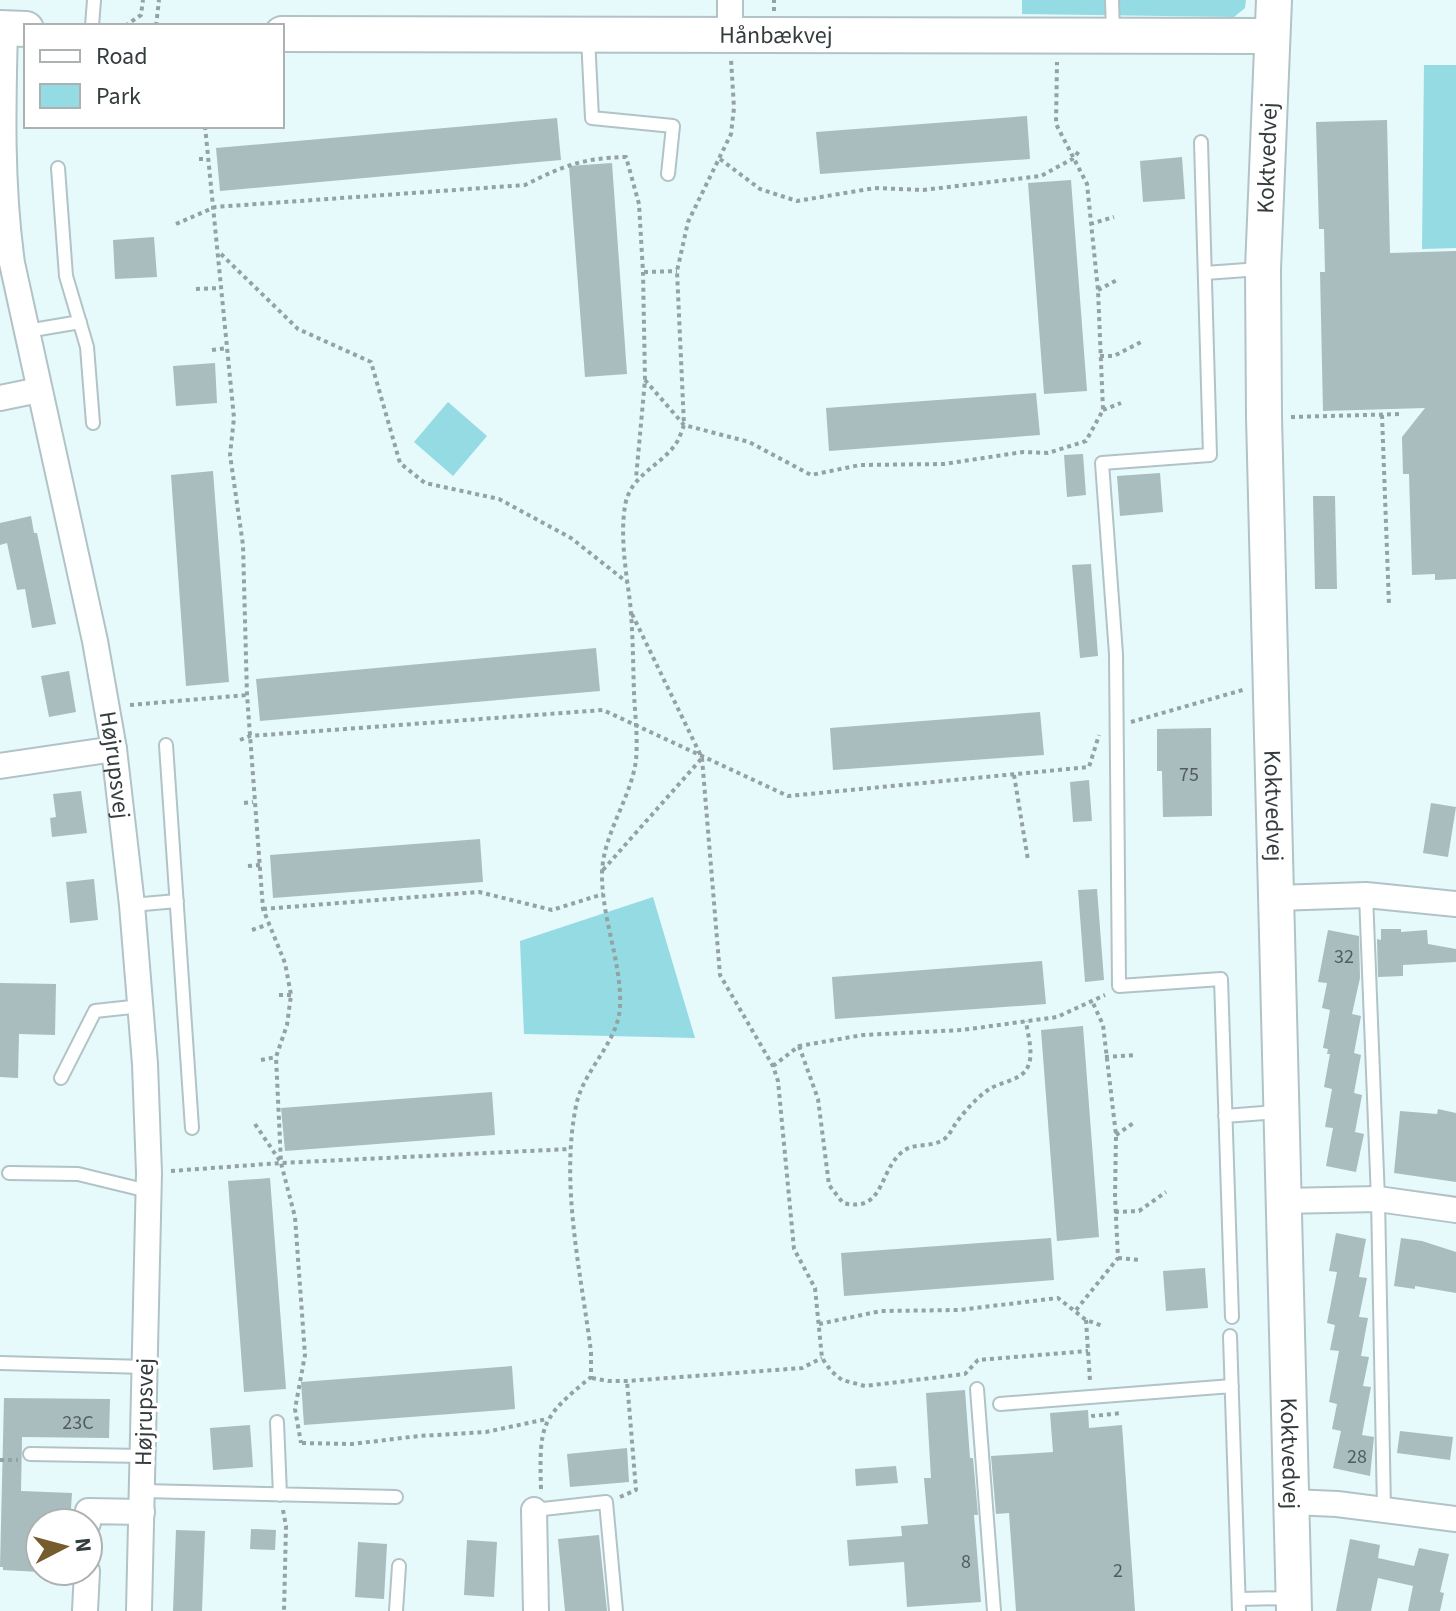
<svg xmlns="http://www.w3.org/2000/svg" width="1456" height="1611" font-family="'Source Sans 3',sans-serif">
  <rect width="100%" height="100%" fill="#e6f9fb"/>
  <!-- green -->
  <path fill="#94dbe3" d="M1022,0H1246L1245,8L1234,17L1022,14Z
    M1424,65H1456V248L1422,249Z
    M448,402L487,436L453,476L414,442Z
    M653,897L695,1038L524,1034L520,941Z"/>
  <!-- building -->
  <path fill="#a9bcbe" d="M1027,116L1030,159L820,174L816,132Z
    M557,118L561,160L220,191L216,148Z
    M1387,120L1390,253L1456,251V579L1435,580V574L1412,575L1409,474H1403L1402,437L1425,408L1323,411L1320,272H1325L1324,229H1319L1316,122Z
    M1182,157L1185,199L1143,202L1140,161Z
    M612,163L627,374L585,377L569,166Z
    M1071,180L1087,391L1044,394L1028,183Z
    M154,237L157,277L115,279L113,240Z
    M215,363L217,403L176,406L173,366Z
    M1036,393L1040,435L829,451L826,408Z
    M1083,454L1086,495L1067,497L1064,455Z
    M213,471L229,682L186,686L171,475Z
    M1160,473L1163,512L1120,516L1117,476Z
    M1313,496H1335L1337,589H1315Z
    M31,516L34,533H37L56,624L32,628L25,589L17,590L7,543L0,545V523Z
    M1091,564L1098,656L1080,658L1072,565Z
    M596,648L600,691L260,721L256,679Z
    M69,671L76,712L49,717L41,676Z
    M1040,712L1044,755L833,770L830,728Z
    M1211,728L1212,816L1163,817L1162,771H1157V729Z
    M1089,780L1092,821L1073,822L1070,782Z
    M81,791L87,833L52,837L50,818L56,817L53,794Z
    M1431,803L1456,807L1448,857L1423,853Z
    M480,839L483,882L273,898L270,855Z
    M94,879L98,920L70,923L66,882Z
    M1097,889L1104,980L1085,982L1078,890Z
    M1381,929H1401V932L1427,930L1428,944L1456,949V962L1403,965V976L1378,977L1377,939L1381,940Z
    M1328,930L1359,936L1360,978L1352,1014L1361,1016L1354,1053L1361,1055L1354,1093L1362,1095L1355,1132L1364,1134L1356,1172L1326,1166L1333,1128L1325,1127L1332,1089L1324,1087L1330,1054H1327L1328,1049L1323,1048L1330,1010L1322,1008L1327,983L1318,982Z
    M1042,961L1046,1004L835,1019L832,977Z
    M0,983L56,984L55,1035L19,1034L18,1078L0,1077Z
    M1083,1026L1099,1237L1057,1241L1041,1030Z
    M492,1092L495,1135L285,1151L281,1108Z
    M1438,1109L1456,1113V1182L1394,1173L1400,1111L1437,1114Z
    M270,1178L286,1389L244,1392L228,1181Z
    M1336,1233L1366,1239L1359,1277L1367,1278L1359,1317L1368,1318L1361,1356L1369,1357L1363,1386L1371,1387L1362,1435L1374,1437L1370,1476L1333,1468L1341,1431L1332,1429L1337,1404L1329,1402L1339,1351L1330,1350L1335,1325L1327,1323L1337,1272L1329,1271Z
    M1051,1238L1054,1280L844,1296L841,1253Z
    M1401,1238L1422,1241L1456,1252V1293L1415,1286V1289L1394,1286Z
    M1205,1268L1208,1308L1166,1311L1163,1271Z
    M512,1366L515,1409L304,1425L301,1382Z
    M965,1390L970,1458H973L978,1515H974L981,1602L907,1607L904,1562L849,1566L847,1540L902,1536L901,1526L928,1524L924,1478H931L926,1393Z
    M4,1398L110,1399L109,1438L22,1437L21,1491L72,1493L70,1523H40V1572L3,1570V1567H0Z
    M1088,1410L1089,1428L1122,1425L1135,1611H1016L1009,1513L996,1514L991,1456L1053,1452L1050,1413Z
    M250,1425L253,1467L213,1470L210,1428Z
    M1400,1431L1453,1437L1450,1460L1397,1453Z
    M627,1448L629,1482L570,1487L567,1454Z
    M896,1466L898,1483L856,1486L855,1469Z
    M251,1529L276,1530L275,1550L250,1549Z
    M176,1530L205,1531L202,1611H173Z
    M599,1535L607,1611H565L558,1539Z
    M1350,1539L1380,1545L1378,1558L1414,1566L1419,1548L1449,1554L1440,1592L1444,1593L1440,1611H1408L1413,1586L1378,1578L1371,1611H1336Z
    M467,1540L497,1542L494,1597L464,1595Z
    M358,1542L387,1544L384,1599L355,1597Z"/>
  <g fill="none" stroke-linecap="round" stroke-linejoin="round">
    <defs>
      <path id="lane" d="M1112,0L1113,32
        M92,26L94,0
        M588,38L592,118L673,126L668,174
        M1201,142L1210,455L1102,463L1116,654L1119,986L1221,979L1232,1317
        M58,168L66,276L87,347L93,423
        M1205,273L1260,269
        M27,331L80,322
        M166,745L192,1128
        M1366,895L1378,1199L1384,1509
        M132,905L177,901
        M61,1078L95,1011L141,1006
        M1225,1116L1277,1112
        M9,1173L78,1174L148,1191
        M1230,1336L1239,1611
        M0,1363L145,1367
        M977,1389L994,1611
        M1000,1404L1232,1386
        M277,1422L280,1495
        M30,1454L143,1456
        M143,1491L396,1497
        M534,1510L606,1502L616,1611
        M1239,1599L1290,1598
        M396,1611L399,1566"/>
      <g id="street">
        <path id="s1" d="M5,28C3,107 1,184 12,263L95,641L114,749L132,905L145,1064L149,1173L139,1611"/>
        <path d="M730,37V0"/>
        <path d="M0,398L39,390"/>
        <path d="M0,766L114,749"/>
        <path d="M1276,898L1366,895L1456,904"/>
        <path d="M1282,1201L1378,1199L1456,1210"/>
        <path d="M1292,1502L1337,1504L1456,1519"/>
        <path d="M534,1510L536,1611"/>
        <path d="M88,1523V1511L142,1512"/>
        <path d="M85,1611L87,1571"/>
      </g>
      <g id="secondary">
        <path id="s2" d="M1274,0L1263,269L1264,417L1294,1611"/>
        <path d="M0,28L26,29"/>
        <path id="s3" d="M282,34L1272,36"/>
      </g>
    </defs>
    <!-- lane casing -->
    <use href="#lane" stroke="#b1c3c6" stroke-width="16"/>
    <!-- street casing -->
    <use href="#street" stroke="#b1c3c6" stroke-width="28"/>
    <!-- secondary casing -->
    <use href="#secondary" stroke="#b1c3c6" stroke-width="38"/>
    <!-- path -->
    <path stroke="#95a2a4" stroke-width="4" stroke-dasharray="4 4" stroke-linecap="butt" d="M774,11V0
      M125,26L141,15L143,0
      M156,26L159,0
      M205,126L234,418L230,455L243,545L247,695L263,909L285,963L291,995L287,1025L276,1057L281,1163L295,1217L305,1355L295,1409L301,1443
      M199,159H207
      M720,159L760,189L797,201L875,188L923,190L1041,176L1074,158L1079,151
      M176,224L215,207L525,185C563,166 582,158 626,157L639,204L643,272L645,380L636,478
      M1090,224L1114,217
      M221,254L298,329L371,362L400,463L425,483L499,499L571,538L628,583
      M644,272L677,271
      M196,289L220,288
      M1098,290L1117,280
      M212,350L227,348
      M1100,356H1114L1141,342
      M645,380L684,425L749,442L811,475L860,465L944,464L1023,452L1048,453L1086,441L1103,410L1098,290L1087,184L1056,124L1057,62
      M1103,410L1121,403
      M1382,415L1389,605
      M1291,417L1403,414
      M632,614L702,758L720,975L773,1066L778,1081L794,1249L815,1288L822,1358L831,1371L842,1380L865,1386L965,1374L978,1360L1088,1351
      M130,705L247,695
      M1131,722L1246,689
      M240,740L250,736L603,710L788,796L1089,767L1099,735
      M1014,775L1028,860
      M244,803L253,802
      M248,866L260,865
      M603,870L702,758
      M263,909L479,892L552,910L603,894
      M252,930L269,924
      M279,995H291
      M799,1046L818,1099L829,1185L843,1203C885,1213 878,1172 902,1152C914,1142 930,1148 943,1140C948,1137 951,1131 954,1126C963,1113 975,1099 988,1090C999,1082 1019,1081 1026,1070C1035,1057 1028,1037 1026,1021
      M1105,1057L1137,1055
      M261,1060L276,1057
      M773,1066L799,1046L863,1035L962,1030L1057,1017L1105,995
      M255,1124L280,1161
      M1116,1135L1135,1122
      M171,1171L281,1163L570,1149
      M1115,1212L1139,1211L1166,1192
      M1118,1258L1141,1260
      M1076,1310L1118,1258L1115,1197L1116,1135L1103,1025L1093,1003
      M1086,1320L1090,1381
      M819,1324L881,1311L959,1310L1058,1298L1086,1320L1103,1326
      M592,1378L608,1381H627L802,1368L822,1358
      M1093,1414V1416L1122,1413
      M302,1443L352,1444L419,1436L486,1432L547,1419
      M0,1460H18
      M541,1489C539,1424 541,1418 591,1377V1352C581,1273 560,1184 576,1106C583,1070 618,1043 620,1007C622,963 602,920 602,875C602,835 631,799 636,760C638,738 635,715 634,693C633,663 633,632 630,602C626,572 620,536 625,506C630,474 662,466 677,442C680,437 682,430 684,425L677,271L688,222L731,134L734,108L731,59
      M620,1497L636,1490L627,1381
      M283,1510L286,1526L284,1611"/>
    <!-- lane -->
    <use href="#lane" stroke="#fff" stroke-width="12"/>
    <!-- street -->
    <use href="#street" stroke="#fff" stroke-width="24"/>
    <!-- secondary -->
    <use href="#secondary" stroke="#fff" stroke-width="34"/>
  </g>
  <g text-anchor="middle" stroke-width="7" stroke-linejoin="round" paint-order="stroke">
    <!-- number labels -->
    <g font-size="20" fill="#525c5d">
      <text x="1189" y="781">75</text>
      <text x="1344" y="963">32</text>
      <text x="78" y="1429">23C</text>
      <text x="1357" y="1463">28</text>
      <text x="966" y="1568">8</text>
      <text x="1118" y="1577">2</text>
    </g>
    <!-- street labels -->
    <g font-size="24" fill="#353c3d" stroke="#fff">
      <text dy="8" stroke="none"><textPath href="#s3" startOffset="494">Hånbækvej</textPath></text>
      <text transform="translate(1267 158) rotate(-88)" y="8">Koktvedvej</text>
      <text dy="8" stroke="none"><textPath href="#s1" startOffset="748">Højrupsvej</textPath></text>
      <text dy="8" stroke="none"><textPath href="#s2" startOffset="806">Koktvedvej</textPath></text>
      <text transform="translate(144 1412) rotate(-89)" y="8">Højrupsvej</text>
      <text dy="8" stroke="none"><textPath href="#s2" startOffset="1454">Koktvedvej</textPath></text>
    </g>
  </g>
  <!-- legend -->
  <rect x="24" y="24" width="260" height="104" fill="#ffffff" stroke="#aeb1b1" stroke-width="2"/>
  <rect x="40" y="50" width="40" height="12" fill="#ffffff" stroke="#aeb1b1" stroke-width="2"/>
  <text x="96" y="64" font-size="24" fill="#353c3d">Road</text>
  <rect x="40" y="84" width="40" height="24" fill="#94dbe3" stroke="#aeb1b1" stroke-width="2"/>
  <text x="96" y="104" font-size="24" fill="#353c3d">Park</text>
  <!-- north arrow -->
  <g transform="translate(64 1547) rotate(84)"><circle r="38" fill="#ffffff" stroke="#aeb1b1" stroke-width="2"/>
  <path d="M0-6L14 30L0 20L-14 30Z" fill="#765b2d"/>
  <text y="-12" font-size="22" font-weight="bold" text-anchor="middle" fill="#353c3d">N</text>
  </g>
</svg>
